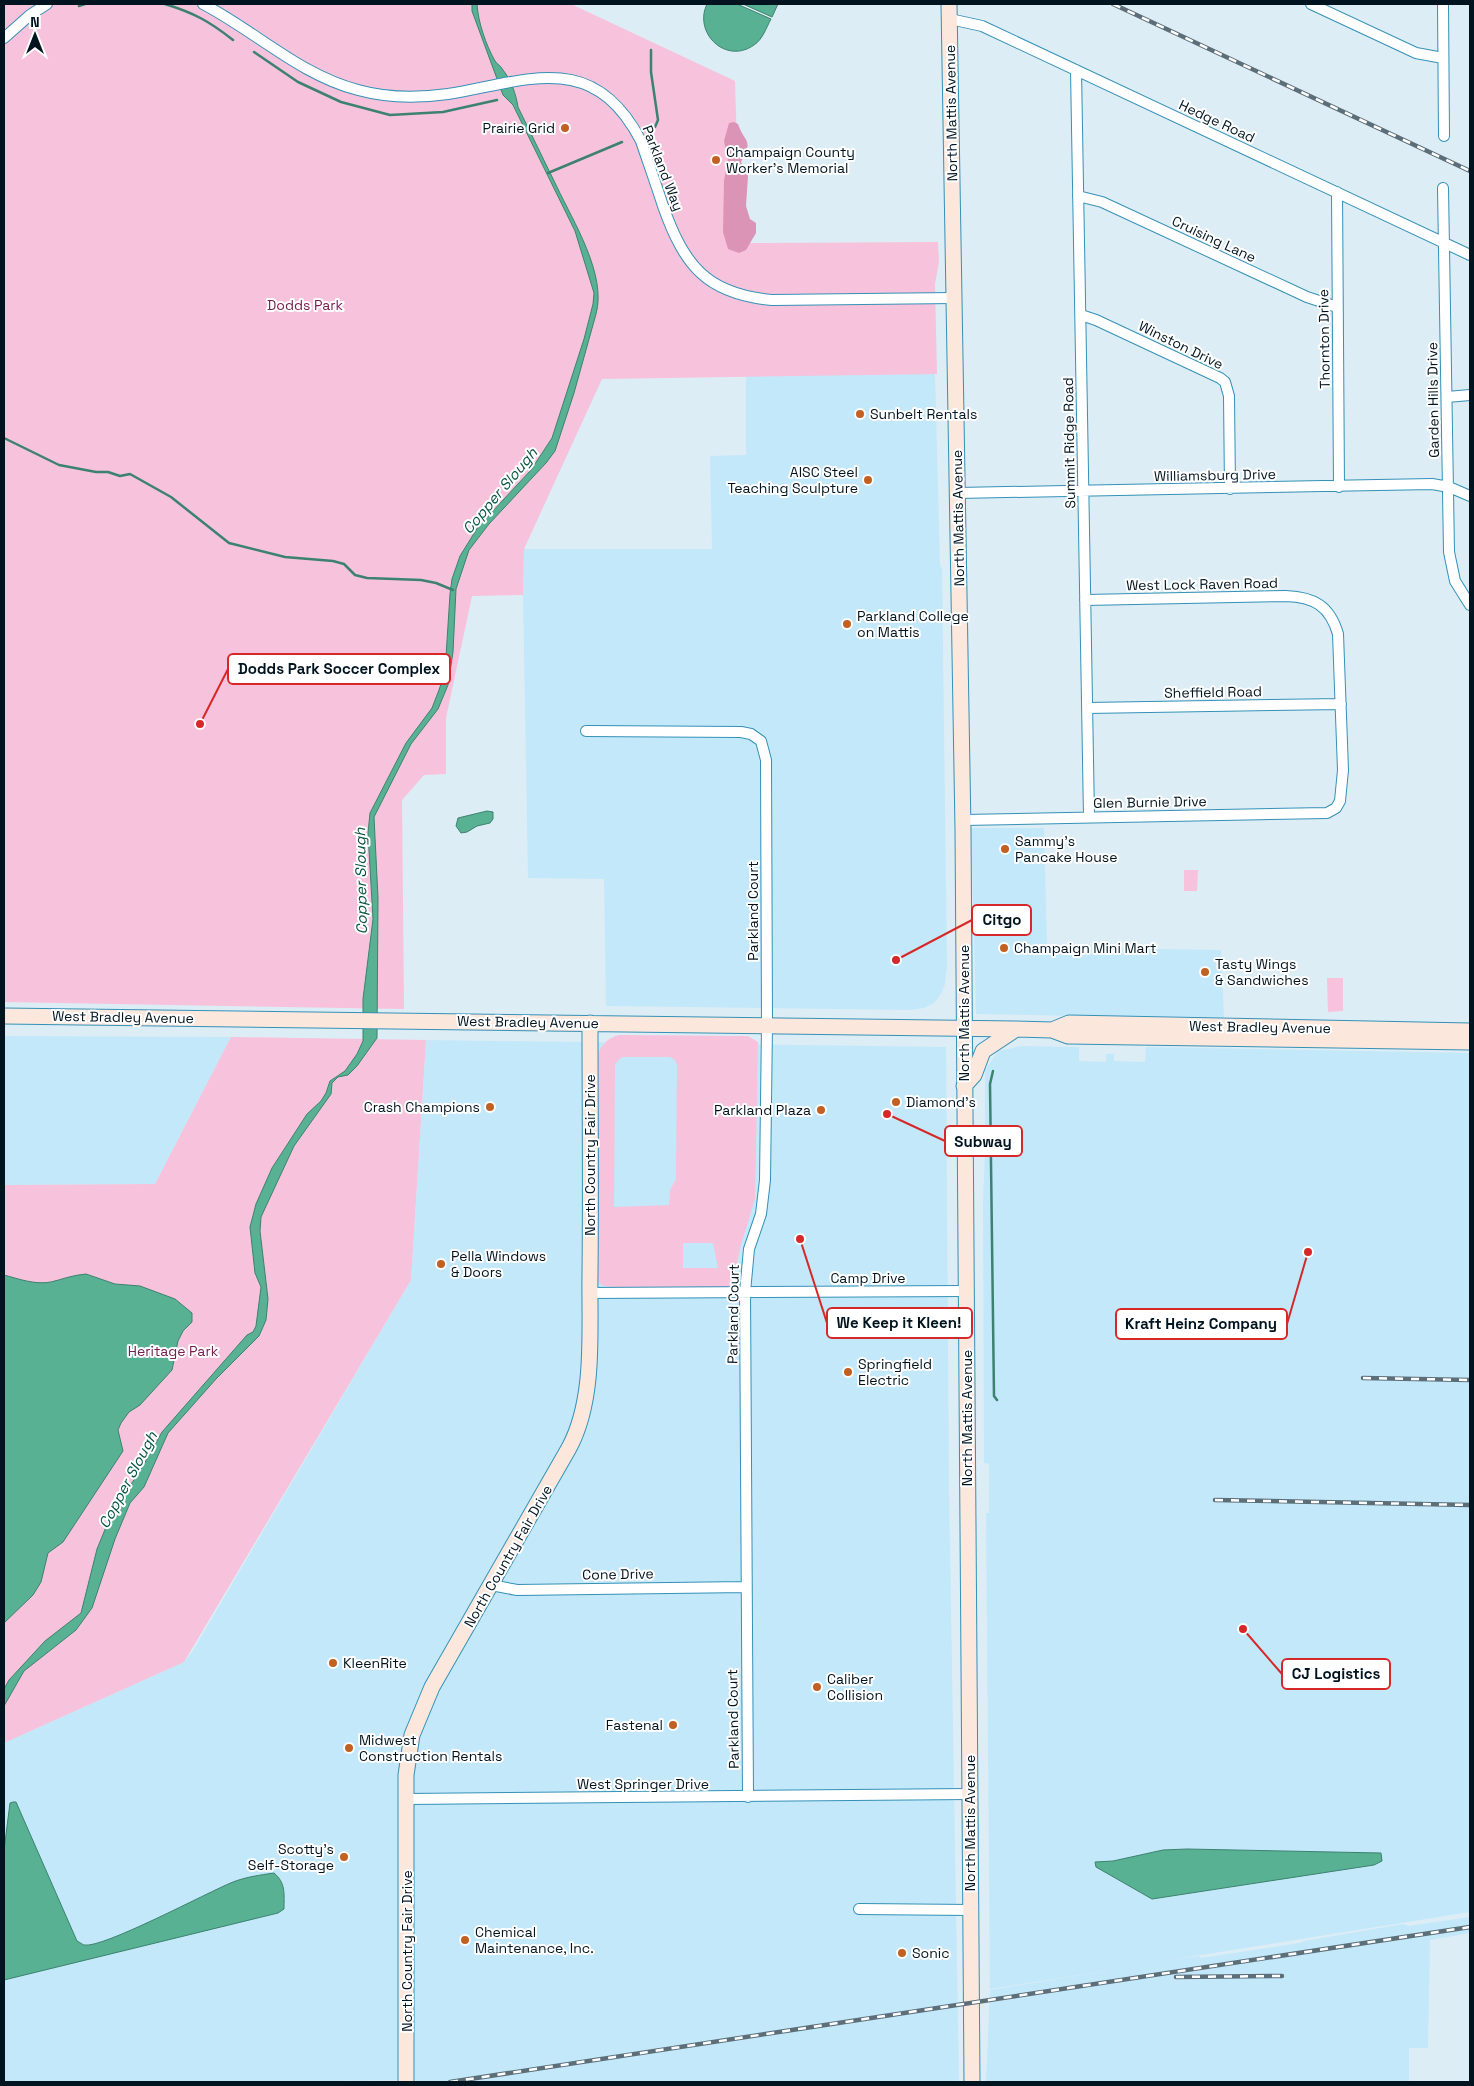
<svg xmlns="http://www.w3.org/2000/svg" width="1474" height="2086" font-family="'Space Grotesk',sans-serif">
  <rect width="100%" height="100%" fill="#ddedf5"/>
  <!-- built -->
  <path fill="#c3e8fa" d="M902,373L935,374L940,564L942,569L947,966L945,984L941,994L934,1003L924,1008L909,1010L606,1006L604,879L528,878L523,595L524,549H712L710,456L746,455V376Z
    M971,828H1044L1047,947L1221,950L1224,1019L976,1014Z
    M4,1036L231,1037L155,1184L4,1185Z
    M426,1040L946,1047L949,1490L959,2082H416V2080L334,2081L328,2082H4V1743L184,1662L192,1652L411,1280Z
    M1021,1046L1079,1047V1061L1106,1062V1054H1114V1061L1145,1062L1146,1047L1470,1053V1912L1176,1959L1200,1956L1201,1958L1300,1943L1304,1941L1403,1924L1409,1926L1470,1917V1933L1430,1940L1428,2048H1409V2082H986L990,1990L1120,1969L990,1989L986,1513H989V1464L984,1463L983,1202L985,1152V1070L998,1051Z"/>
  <!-- green -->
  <path fill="#f7c2db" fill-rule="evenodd" d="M4,4H571L735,81L740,243L938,242L939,262L935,284L937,374L602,379L524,549L523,595L472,596L446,718V774L424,775L402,800L404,1009L4,1002Z
    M1184,870H1198L1197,891H1184Z
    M1327,978H1343V1011L1328,1012Z
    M619,1035L748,1036L758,1042L755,1199L741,1245L732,1285L727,1287H615L603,1286L596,1280L598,1053C602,1044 609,1037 619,1035ZM622,1057H670L675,1060L677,1065L676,1179L670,1190L669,1205L614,1207L615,1064ZM683,1243H713L718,1268H683Z
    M231,1037L426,1040L411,1280L184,1662L4,1743V1185L155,1184Z"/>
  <!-- forest -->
  <path fill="#db93b6" d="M734,122L738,124C745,144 754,139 741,162L748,176L746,206L750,219L756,223V233L746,250L739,253L728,249L723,232L724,181L728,159L724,141L729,123Z"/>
  <!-- water -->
  <path fill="#57b192" stroke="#3d8270" d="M472,4H477C478,22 486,45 495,61C497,64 501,66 503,70C511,80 516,94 518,107C531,134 544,160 557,187C573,221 607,275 596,314L574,393L555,451L546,463L489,524L469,550L456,589L453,652L448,685L438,709L411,744L374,817L378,898L377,1038L357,1066L348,1075L338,1077L332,1083L331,1094L294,1146L261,1217L260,1231L268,1299L266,1320L259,1336L216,1379L168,1433L144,1487L130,1503L115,1539L92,1608L76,1630L24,1671L4,1706V1689L9,1680L45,1641L81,1613L97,1549L111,1515L143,1466L162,1432L247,1335L253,1332L256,1326L261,1287L255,1273L250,1227L256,1204L272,1168L307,1114L321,1101L326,1093L330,1081L345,1071L357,1054L363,1041V999L373,919L368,833L370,813L406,743L432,708L439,690L445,672L450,594L452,579L460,556L478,527L531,470L552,438L584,339L593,304L594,293L575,231L513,105L503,95L472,11Z
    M707,4H737L771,19C766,28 763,39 754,45C726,65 693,33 707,4Z
    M743,4H778L772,17Z
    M487,811L493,812V819L490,823L477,826L467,832L461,833L456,826L458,818Z
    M86,1274L115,1284L140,1286L175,1299L192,1313V1322L183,1331L178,1341L172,1370L140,1405L129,1412L121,1423L118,1430L123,1451L63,1542L48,1553L41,1582L33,1595L4,1623V1275C19,1279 35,1285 51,1282C63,1279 73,1275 86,1274Z
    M13,1802H16L77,1941C78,1941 83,1945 84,1945C102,1949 208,1892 233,1882C246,1877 260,1875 274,1873C286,1883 284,1894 284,1909L278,1913L4,1980V1850L10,1803Z
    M1187,1849L1381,1853L1382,1861L1374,1865L1152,1899L1096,1867L1095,1862L1113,1861L1163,1850Z"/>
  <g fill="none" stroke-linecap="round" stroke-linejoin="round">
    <!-- stream -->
    <path stroke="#3d8270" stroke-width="2.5" d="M165,4C194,13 209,21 233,40
      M79,6L85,4
      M651,50V72L658,120L655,127
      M254,52L298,82L341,102L390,115L443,112L497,100
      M548,173L622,142
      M4,438L59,465L96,472H108L120,476L130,474L171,497L229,543L285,557L333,561L344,564L355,575L367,578L421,580L436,583L453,590
      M993,1071L990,1084L994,1396L997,1400"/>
    <defs>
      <path id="street" d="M203,4C255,31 300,75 358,90C387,98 419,98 448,94C528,81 593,49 641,141C648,162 656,184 663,206C684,265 706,294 772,300L954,298
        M1311,4L1416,53L1443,58
        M1443,4L1444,136
        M950,19L982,26L1470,255
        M4,38L30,15L47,4
        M1076,70L1089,817
        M1443,188L1449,552L1455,581L1470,605
        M1337,192L1339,487
        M1078,196L1102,202L1307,297L1337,307
        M1081,315L1096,320L1220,378L1225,382L1229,396L1230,489
        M1447,397L1470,395
        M958,493L1432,484L1449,487L1470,496
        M1087,708L1341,704
        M586,731L741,732L751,734L761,741L766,760L767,1025L765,1180L761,1214L749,1249L745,1292L748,1797
        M963,820L1327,813L1336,808L1340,801L1343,770L1338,634C1330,606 1314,597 1286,596L1085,600
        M589,1293L966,1291
        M491,1585L517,1590L746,1587
        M406,1799L970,1794
        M859,1909L971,1910"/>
      <path id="secondary" d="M949,4L963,830L972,2082
        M4,1016L1016,1029L1052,1030L1068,1036L1470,1042
        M1052,1030L1069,1023L1470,1031
        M964,1086L974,1075L983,1051L1016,1029
        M406,2082V1775L412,1735L432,1687L569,1448C596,1398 589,1329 590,1273C591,1190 590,1107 590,1023"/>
    </defs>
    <!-- street casing -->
    <use href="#street" stroke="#3491b7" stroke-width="12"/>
    <!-- secondary casing -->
    <use href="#secondary" stroke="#3491b7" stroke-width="17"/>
    <!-- street -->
    <use href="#street" stroke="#fff" stroke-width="10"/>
    <!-- secondary -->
    <use href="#secondary" stroke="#fce7dc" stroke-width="15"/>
    <defs>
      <path id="rail" d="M1113,4L1470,171
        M1363,1378L1470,1380
        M1215,1500L1470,1505
        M1176,1977L1282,1976
        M450,2082L1470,1927"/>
    </defs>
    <!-- rail casing -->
    <use href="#rail" stroke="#5c6e78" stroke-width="4.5"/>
    <!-- rail -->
    <use href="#rail" stroke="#fff" stroke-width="2.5" stroke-dasharray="8" stroke-linecap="butt"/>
  </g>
  <!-- markers -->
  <g fill="#c16021" stroke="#fff" stroke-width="2">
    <circle cx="565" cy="128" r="5"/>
    <circle cx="716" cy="160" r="5"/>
    <circle cx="860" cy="414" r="5"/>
    <circle cx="868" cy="480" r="5"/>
    <circle cx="847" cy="624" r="5"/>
    <circle cx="1005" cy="849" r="5"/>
    <circle cx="1004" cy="948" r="5"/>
    <circle cx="1205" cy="972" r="5"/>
    <circle cx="896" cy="1102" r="5"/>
    <circle cx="490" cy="1107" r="5"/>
    <circle cx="821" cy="1110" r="5"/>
    <circle cx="441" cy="1264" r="5"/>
    <circle cx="848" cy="1372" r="5"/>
    <circle cx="333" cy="1663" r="5"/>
    <circle cx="817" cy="1687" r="5"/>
    <circle cx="673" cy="1725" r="5"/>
    <circle cx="349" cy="1748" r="5"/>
    <circle cx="344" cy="1857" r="5"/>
    <circle cx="465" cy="1940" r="5"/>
    <circle cx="902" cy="1953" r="5"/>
  </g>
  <g text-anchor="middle" stroke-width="4" stroke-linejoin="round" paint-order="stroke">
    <!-- street labels -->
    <g font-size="14" fill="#001420" stroke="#fff">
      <text transform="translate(951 113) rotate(-91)" y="5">North Mattis Avenue</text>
      <text transform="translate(1217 121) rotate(25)" y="5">Hedge Road</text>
      <text transform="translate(663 168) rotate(69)" y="5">Parkland Way</text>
      <text transform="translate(1214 239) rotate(25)" y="5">Cruising Lane</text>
      <text transform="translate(1324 339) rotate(-91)" y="5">Thornton Drive</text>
      <text transform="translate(1181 345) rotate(26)" y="5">Winston Drive</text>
      <text transform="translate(1433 400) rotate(-91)" y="5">Garden Hills Drive</text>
      <text transform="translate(1069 443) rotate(-91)" y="5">Summit Ridge Road</text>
      <text transform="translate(1215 475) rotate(-1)" y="5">Williamsburg Drive</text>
      <text transform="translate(958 518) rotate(-91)" y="5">North Mattis Avenue</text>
      <text transform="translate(1202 584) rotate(-1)" y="5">West Lock Raven Road</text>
      <text transform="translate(1213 692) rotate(-1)" y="5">Sheffield Road</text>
      <text transform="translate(1150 802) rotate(-1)" y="5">Glen Burnie Drive</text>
      <text transform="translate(753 911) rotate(-90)" y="5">Parkland Court</text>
      <text transform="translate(964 1013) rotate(-90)" y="5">North Mattis Avenue</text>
      <text transform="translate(123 1017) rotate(1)" y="5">West Bradley Avenue</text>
      <text transform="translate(528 1022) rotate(1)" y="5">West Bradley Avenue</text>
      <text transform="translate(1260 1027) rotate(1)" y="5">West Bradley Avenue</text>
      <text transform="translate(590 1155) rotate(-90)" y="5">North Country Fair Drive</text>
      <text x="868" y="1283">Camp Drive</text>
      <text transform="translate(733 1314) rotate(-89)" y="5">Parkland Court</text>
      <text transform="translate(967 1418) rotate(-90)" y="5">North Mattis Avenue</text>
      <text transform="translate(508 1556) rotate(-60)" y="5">North Country Fair Drive</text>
      <text transform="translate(618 1574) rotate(-1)" y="5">Cone Drive</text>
      <text transform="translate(733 1719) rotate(-91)" y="5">Parkland Court</text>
      <text x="643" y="1789">West Springer Drive</text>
      <text transform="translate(970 1823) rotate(-90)" y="5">North Mattis Avenue</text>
      <text transform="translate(407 1951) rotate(-90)" y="5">North Country Fair Drive</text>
    </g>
    <!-- poi labels -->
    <g font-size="14" fill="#001420" stroke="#fff" text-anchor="start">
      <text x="555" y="133" text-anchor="end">Prairie Grid</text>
      <text x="726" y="157">Champaign County<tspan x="726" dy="16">Worker's Memorial</tspan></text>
      <text x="870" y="419">Sunbelt Rentals</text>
      <text x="858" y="477" text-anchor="end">AISC Steel<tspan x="858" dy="16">Teaching Sculpture</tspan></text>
      <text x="857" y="621">Parkland College<tspan x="857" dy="16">on Mattis</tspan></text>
      <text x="1015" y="846">Sammy's<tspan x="1015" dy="16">Pancake House</tspan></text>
      <text x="1014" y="953">Champaign Mini Mart</text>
      <text x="1215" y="969">Tasty Wings<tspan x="1215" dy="16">&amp; Sandwiches</tspan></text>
      <text x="906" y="1107">Diamond's</text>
      <text x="480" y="1112" text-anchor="end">Crash Champions</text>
      <text x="811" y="1115" text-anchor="end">Parkland Plaza</text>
      <text x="451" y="1261">Pella Windows<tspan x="451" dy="16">&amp; Doors</tspan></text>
      <text x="858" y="1369">Springfield<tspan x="858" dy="16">Electric</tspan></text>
      <text x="343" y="1668">KleenRite</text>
      <text x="827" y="1684">Caliber<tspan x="827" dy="16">Collision</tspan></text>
      <text x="663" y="1730" text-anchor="end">Fastenal</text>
      <text x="359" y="1745">Midwest<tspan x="359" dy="16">Construction Rentals</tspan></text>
      <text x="334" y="1854" text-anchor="end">Scotty's<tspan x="334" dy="16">Self-Storage</tspan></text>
      <text x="475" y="1937">Chemical<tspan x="475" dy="16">Maintenance, Inc.</tspan></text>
      <text x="912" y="1958">Sonic</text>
    </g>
    <!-- park labels -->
    <g font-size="14" fill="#762152" stroke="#fff">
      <text x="305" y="310">Dodds Park</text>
      <text x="173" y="1356">Heritage Park</text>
    </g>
    <!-- water labels -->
    <g font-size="15" font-style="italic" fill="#05543f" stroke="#fff">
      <text transform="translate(500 491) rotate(-50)" y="5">Copper Slough</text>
      <text transform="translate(361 881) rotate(-91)" y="5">Copper Slough</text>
      <text transform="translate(128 1480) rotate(-62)" y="5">Copper Slough</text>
    </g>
  </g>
  <!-- callouts -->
  <path fill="none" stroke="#d62828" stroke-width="2" d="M200 724L228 669M896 960L972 920M887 1114L945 1141M800 1239L827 1323M1308 1252L1287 1324M1243 1629L1282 1674"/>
  <g fill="#d62828" stroke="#fff" stroke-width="2">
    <circle cx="200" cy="724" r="5"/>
    <circle cx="896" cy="960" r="5"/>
    <circle cx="887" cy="1114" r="5"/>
    <circle cx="800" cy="1239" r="5"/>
    <circle cx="1308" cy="1252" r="5"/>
    <circle cx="1243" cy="1629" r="5"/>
  </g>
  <g fill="#fff" stroke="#d62828" stroke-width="2">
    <rect x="228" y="654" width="222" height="30" rx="5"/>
    <rect x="972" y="905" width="59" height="30" rx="5"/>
    <rect x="945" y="1126" width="77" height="30" rx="5"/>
    <rect x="827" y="1308" width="145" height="30" rx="5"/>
    <rect x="1116" y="1309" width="171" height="30" rx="5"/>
    <rect x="1282" y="1659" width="108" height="30" rx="5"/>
  </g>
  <g font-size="15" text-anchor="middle" font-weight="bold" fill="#001420">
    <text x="339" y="674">Dodds Park Soccer Complex</text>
    <text x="1002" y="925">Citgo</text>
    <text x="983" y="1147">Subway</text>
    <text x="899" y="1328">We Keep it Kleen!</text>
    <text x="1201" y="1329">Kraft Heinz Company</text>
    <text x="1336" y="1679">CJ Logistics</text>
  </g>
  <!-- border -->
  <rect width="1474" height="2086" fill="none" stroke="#001420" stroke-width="10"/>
  <!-- north arrow -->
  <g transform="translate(35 35)" stroke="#ffffff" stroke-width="4" paint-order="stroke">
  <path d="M0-4L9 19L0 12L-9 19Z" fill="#001420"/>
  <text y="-8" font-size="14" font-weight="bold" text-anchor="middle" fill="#001420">N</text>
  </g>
</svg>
